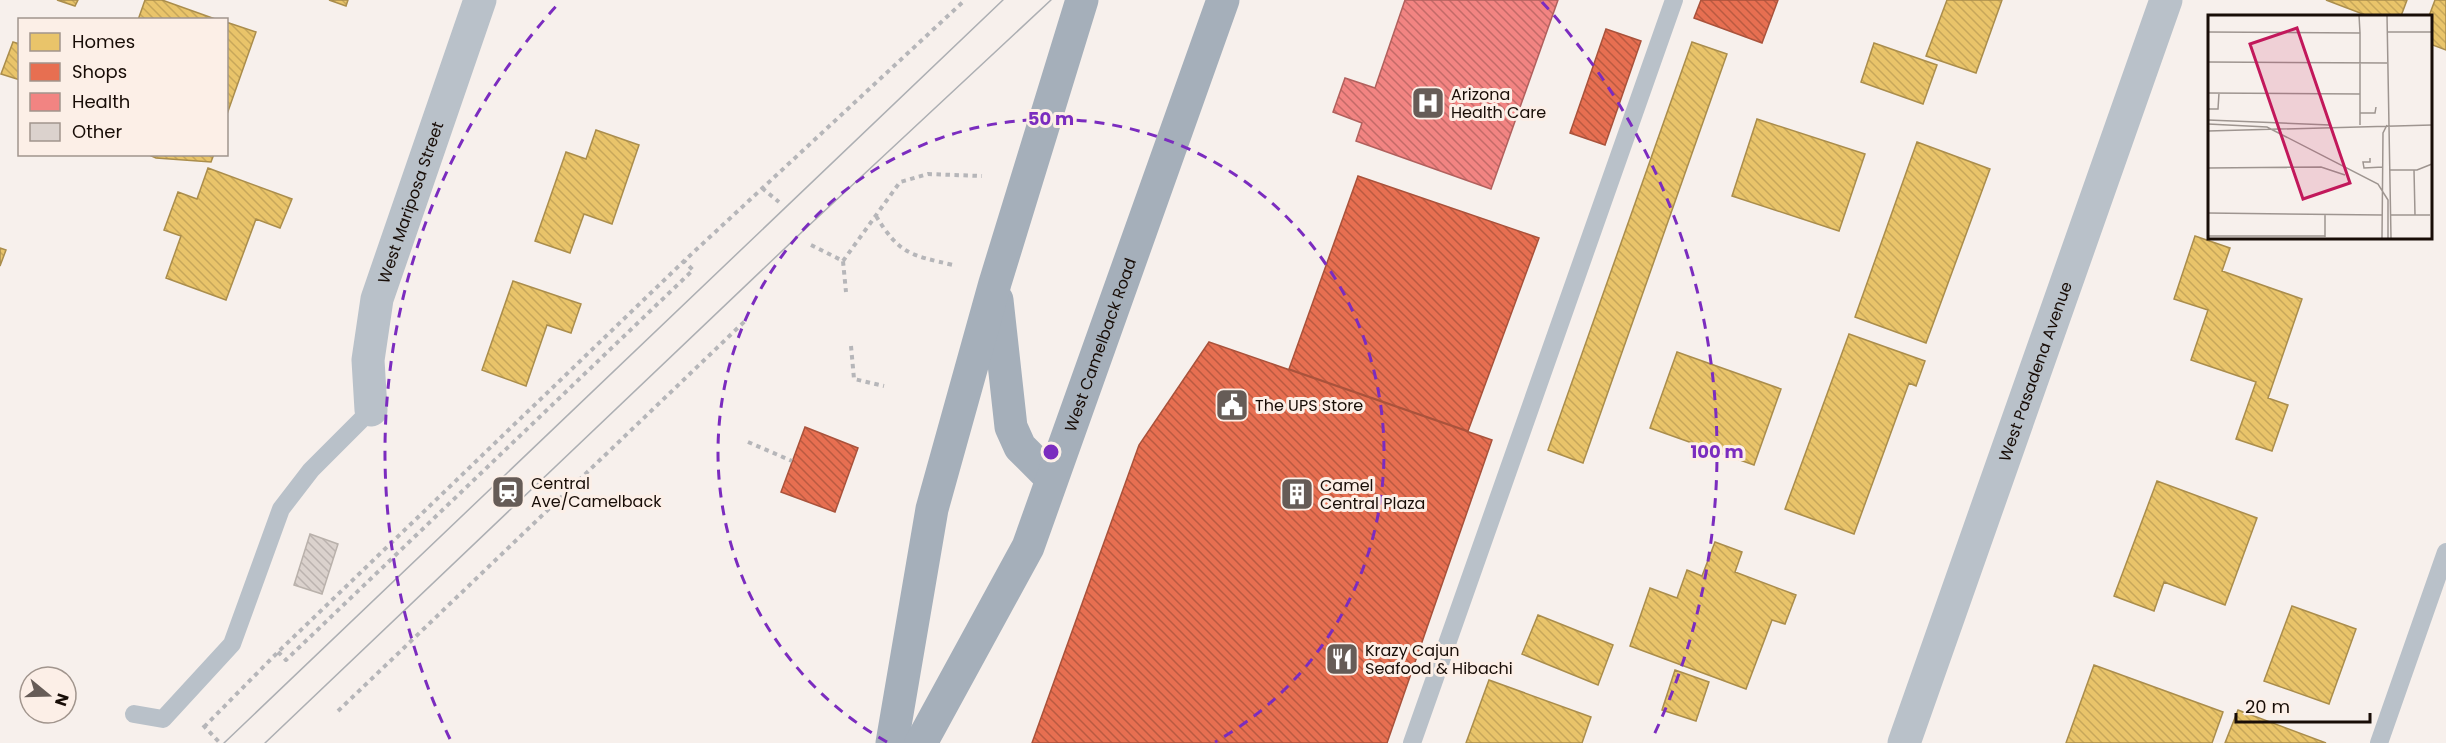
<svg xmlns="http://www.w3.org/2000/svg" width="2446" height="743" font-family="Poppins,sans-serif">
  <defs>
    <pattern id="homes-back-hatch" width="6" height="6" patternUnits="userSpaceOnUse" patternTransform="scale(1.5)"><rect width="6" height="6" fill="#e9c46a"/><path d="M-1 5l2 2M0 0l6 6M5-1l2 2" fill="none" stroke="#c7a75a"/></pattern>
    <pattern id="shops-back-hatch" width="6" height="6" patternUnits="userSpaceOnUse" patternTransform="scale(1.5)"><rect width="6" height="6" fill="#e76f51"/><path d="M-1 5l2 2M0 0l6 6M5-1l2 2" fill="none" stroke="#ba5a41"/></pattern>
    <pattern id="health-back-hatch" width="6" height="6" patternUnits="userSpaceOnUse" patternTransform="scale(1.5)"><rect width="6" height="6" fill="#f28482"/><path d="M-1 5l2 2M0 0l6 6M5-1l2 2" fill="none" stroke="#c36a68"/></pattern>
    <pattern id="building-back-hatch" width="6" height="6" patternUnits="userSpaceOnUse" patternTransform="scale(1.5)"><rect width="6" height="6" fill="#dbd2cd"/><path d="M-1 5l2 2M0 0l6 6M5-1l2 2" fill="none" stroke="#bbb3af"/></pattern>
  </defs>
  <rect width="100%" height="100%" fill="#f7f0ec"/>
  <!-- homes -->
  <path fill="url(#homes-back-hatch)" stroke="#aa8d4c" stroke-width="1.5" d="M57,0H78L75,6Z
    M145,0H162L218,20H138Z
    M329,0H348L346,6Z
    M1947,0H2002L1976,73L1926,56Z
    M2326,0H2407L2401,16H2368Z
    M2435,0H2446V50L2430,44L2429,16Z
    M226,22L256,32L226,117Z
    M13,42L20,44V80L1,74Z
    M1692,42L1727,54L1583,463L1548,450Z
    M1874,43L1937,65L1923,104L1861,82Z
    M1757,119L1865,154L1839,231L1732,196Z
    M596,130L639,145L612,224L584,214L570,253L535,241L566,152L586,159Z
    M1917,142L1990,169L1926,343L1855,317Z
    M147,154H214L211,162L156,158Z
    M208,168L292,199L280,228L256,219L226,300L166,278L181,236L164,230L178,192L197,199Z
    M2195,236L2230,248L2222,271L2302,299L2268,398L2288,405L2272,451L2236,439L2256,382L2191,360L2208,310L2174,299Z
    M0,248L6,250L0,266Z
    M513,281L581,304L571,333L547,325L526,386L482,370Z
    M1849,334L1925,361L1916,386L1909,383L1854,534L1785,509Z
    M1677,352L1781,389L1754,465L1650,428Z
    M2157,481L2257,518L2225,605L2164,582L2154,611L2114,596Z
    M1715,542L1742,552L1735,572L1796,595L1785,624L1772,620L1746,689L1630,646L1650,588L1677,598L1687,570L1702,576Z
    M2292,606L2356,629L2329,704L2264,681Z
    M1538,615L1613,645L1598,685L1522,654Z
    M2094,665L2223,712L2212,743H2066Z
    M1675,670L1709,682L1696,721L1662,710Z
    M1489,680L1591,717L1582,743H1466Z
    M2238,710L2326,743H2225Z"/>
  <!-- shops -->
  <path fill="url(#shops-back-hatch)" stroke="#a9523b" stroke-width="1.5" d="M1701,0H1778L1762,43L1694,18Z
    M1606,29L1641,41L1605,145L1570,133Z
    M1358,176L1539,238L1468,431L1289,369Z
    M1209,342L1492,440L1387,743H1032L1139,445Z
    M805,427L858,448L835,512L781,492Z"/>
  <!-- health -->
  <path fill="url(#health-back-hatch)" stroke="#b1605d" stroke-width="1.5" d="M1405,0H1558L1491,189L1356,141L1362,123L1333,112L1345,78L1375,88Z"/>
  <!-- building -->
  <path fill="url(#building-back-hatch)" stroke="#b9b1ab" stroke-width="1.5" d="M310,534L338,544L322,594L294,585Z"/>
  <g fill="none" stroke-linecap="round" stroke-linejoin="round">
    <!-- path -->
    <path stroke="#b6b6b9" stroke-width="4" stroke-dasharray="4.5 4.5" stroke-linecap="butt" d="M762,188L779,202
      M876,216C900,255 911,255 953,265
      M811,245L843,261L846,292
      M843,261L900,182L928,174L982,176
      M851,346L854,379L884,386
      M748,442L792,461
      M278,652L286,660L693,270L684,261
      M338,711L745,321
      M203,725L220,743
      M204,727L278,652L684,261L965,0"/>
    <!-- lane -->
    <path stroke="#b9c1c9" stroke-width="18" d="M134,714L163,719L232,644L281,509L311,470L371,410
      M1412,743L1674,0
      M2379,743L2446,552"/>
    <!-- street -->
    <g stroke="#b9c1c9" stroke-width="33">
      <path id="s1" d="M371,410L368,360L377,299L480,0"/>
      <path id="s2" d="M1904,743L2166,0"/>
    </g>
    <!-- primary -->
    <g stroke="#a5afba" stroke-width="33">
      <path d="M997,300L1011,427L1020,447L1051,478"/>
      <path d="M892,743L932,509L995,283L1082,0"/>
      <path id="s3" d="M921,743L1028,547L1223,0"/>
    </g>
    <!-- tram -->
    <path stroke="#adafb3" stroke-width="1.5" d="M224,743L1003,0
      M265,743L803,231L1051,0"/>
  </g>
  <!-- distance rings -->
  <g fill="none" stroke="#7b2cbf" stroke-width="3" stroke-dasharray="10 8">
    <path d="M887 742A333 333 0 1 1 1215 742"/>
    <path d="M450 739A666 666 0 0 1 560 2M1542 2A666 666 0 0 1 1652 739"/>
  </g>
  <!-- icons -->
  <defs>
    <symbol id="hospital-square" viewBox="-11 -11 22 22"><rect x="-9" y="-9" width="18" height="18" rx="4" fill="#665c57" stroke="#fcefe7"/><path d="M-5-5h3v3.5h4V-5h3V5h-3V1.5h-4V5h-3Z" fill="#fff"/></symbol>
    <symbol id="civic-square" viewBox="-11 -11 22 22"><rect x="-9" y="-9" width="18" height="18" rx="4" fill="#665c57" stroke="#fcefe7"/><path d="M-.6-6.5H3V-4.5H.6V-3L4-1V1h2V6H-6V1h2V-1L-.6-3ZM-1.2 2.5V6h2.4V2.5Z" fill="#fff"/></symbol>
    <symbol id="station-square" viewBox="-11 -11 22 22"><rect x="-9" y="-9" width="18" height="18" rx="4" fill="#665c57" stroke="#fcefe7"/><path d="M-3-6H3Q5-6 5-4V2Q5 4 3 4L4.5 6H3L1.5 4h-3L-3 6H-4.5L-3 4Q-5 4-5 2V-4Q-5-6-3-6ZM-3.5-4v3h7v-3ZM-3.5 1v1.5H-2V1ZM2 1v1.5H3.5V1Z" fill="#fff"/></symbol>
    <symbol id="building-square" viewBox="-11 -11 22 22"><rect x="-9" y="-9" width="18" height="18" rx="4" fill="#665c57" stroke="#fcefe7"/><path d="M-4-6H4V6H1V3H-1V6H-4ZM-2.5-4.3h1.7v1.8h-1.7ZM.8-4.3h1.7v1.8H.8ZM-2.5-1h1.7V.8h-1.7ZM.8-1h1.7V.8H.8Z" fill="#fff"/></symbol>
    <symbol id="restaurant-square" viewBox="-11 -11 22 22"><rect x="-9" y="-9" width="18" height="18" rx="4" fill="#665c57" stroke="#fcefe7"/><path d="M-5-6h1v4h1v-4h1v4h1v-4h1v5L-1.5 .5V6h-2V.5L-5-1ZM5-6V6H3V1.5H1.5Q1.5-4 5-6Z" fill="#fff"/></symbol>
  </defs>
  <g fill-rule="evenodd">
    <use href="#hospital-square" x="1409" y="84" width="38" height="38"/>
    <use href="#civic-square" x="1213" y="386" width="38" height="38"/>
    <use href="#station-square" x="489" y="473" width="38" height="38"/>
    <use href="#building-square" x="1278" y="475" width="38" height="38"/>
    <use href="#restaurant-square" x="1323" y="640" width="38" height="38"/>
  </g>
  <g text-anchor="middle" stroke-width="6" stroke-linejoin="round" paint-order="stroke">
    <!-- poi labels -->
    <g font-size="16" fill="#180d07" stroke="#fcefe7" text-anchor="start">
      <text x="1451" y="100">Arizona<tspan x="1451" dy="18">Health Care</tspan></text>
      <text x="1255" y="411">The UPS Store</text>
      <text x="531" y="489">Central<tspan x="531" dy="18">Ave/Camelback</tspan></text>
      <text x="1320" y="491">Camel<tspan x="1320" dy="18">Central Plaza</tspan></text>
      <text x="1365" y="656">Krazy Cajun<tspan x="1365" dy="18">Seafood &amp; Hibachi</tspan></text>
    </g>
    <!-- street labels -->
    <g font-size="16" fill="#180d07" stroke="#fcefe7">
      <text dy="6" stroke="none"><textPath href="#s1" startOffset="214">West Mariposa Street</textPath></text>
      <text dy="6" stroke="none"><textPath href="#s3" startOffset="438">West Camelback Road</textPath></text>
      <text dy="6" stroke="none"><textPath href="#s2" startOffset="394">West Pasadena Avenue</textPath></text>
    </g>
  </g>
  <!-- overview -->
  <g transform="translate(2208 15)">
    <rect width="224" height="224" fill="#f7f0ec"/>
    <path fill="none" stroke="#9e9590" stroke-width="1.5" d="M151,0L152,18M179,0L183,223M0,17L152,18V110M180,17H224M0,47L179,48M0,78L152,79M0,94H10L11,78M152,98H167L168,92M0,105L122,110M0,109L59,112L170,169L180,185V223M0,116L224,110M162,143V147H155L156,153L175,152M0,153L113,152L137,160M182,155H209L224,149M206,155L207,200M0,198L174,200M117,199V222M183,200H222M0,221H117M174,223L175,118L179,110"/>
    <path fill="#c2185b" fill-opacity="0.15" stroke="#c2185b" stroke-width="3" d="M89,13L142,168L95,184L42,29Z"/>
    <rect width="224" height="224" fill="none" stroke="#180d07" stroke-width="3"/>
  </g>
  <circle cx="1051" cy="452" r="9" fill="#7b2cbf" stroke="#fcefe7" stroke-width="3"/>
  <g font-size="18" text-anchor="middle" font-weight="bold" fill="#7b2cbf" stroke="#fcefe7" stroke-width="6" stroke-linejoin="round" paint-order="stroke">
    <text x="1051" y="125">50 m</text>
    <text x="1717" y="458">100 m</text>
  </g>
  <!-- legend -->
  <rect x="18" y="18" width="210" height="138" fill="#fcefe7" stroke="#a1958d" stroke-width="1.5"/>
  <rect x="30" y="33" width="30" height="18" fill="#e9c46a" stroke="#a1958d" stroke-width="1.5"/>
  <text x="72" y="48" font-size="18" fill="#180d07">Homes</text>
  <rect x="30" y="63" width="30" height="18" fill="#e76f51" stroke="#a1958d" stroke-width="1.5"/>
  <text x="72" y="78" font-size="18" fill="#180d07">Shops</text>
  <rect x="30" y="93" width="30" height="18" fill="#f28482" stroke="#a1958d" stroke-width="1.5"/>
  <text x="72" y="108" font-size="18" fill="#180d07">Health</text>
  <rect x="30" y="123" width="30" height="18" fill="#dbd2cd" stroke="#a1958d" stroke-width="1.5"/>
  <text x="72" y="138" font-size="18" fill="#180d07">Other</text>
  <!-- north arrow -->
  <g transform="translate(48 695) rotate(109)"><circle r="28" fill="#fcefe7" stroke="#a1958d" stroke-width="1.5"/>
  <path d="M0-4.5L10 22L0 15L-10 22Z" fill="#665c57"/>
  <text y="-9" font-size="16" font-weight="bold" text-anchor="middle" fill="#180d07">N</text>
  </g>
  <!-- scale -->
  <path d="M2236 713v9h134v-9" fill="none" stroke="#180d07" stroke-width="3"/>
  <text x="2245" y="713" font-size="18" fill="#180d07" stroke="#fcefe7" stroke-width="4.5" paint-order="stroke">20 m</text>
</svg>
